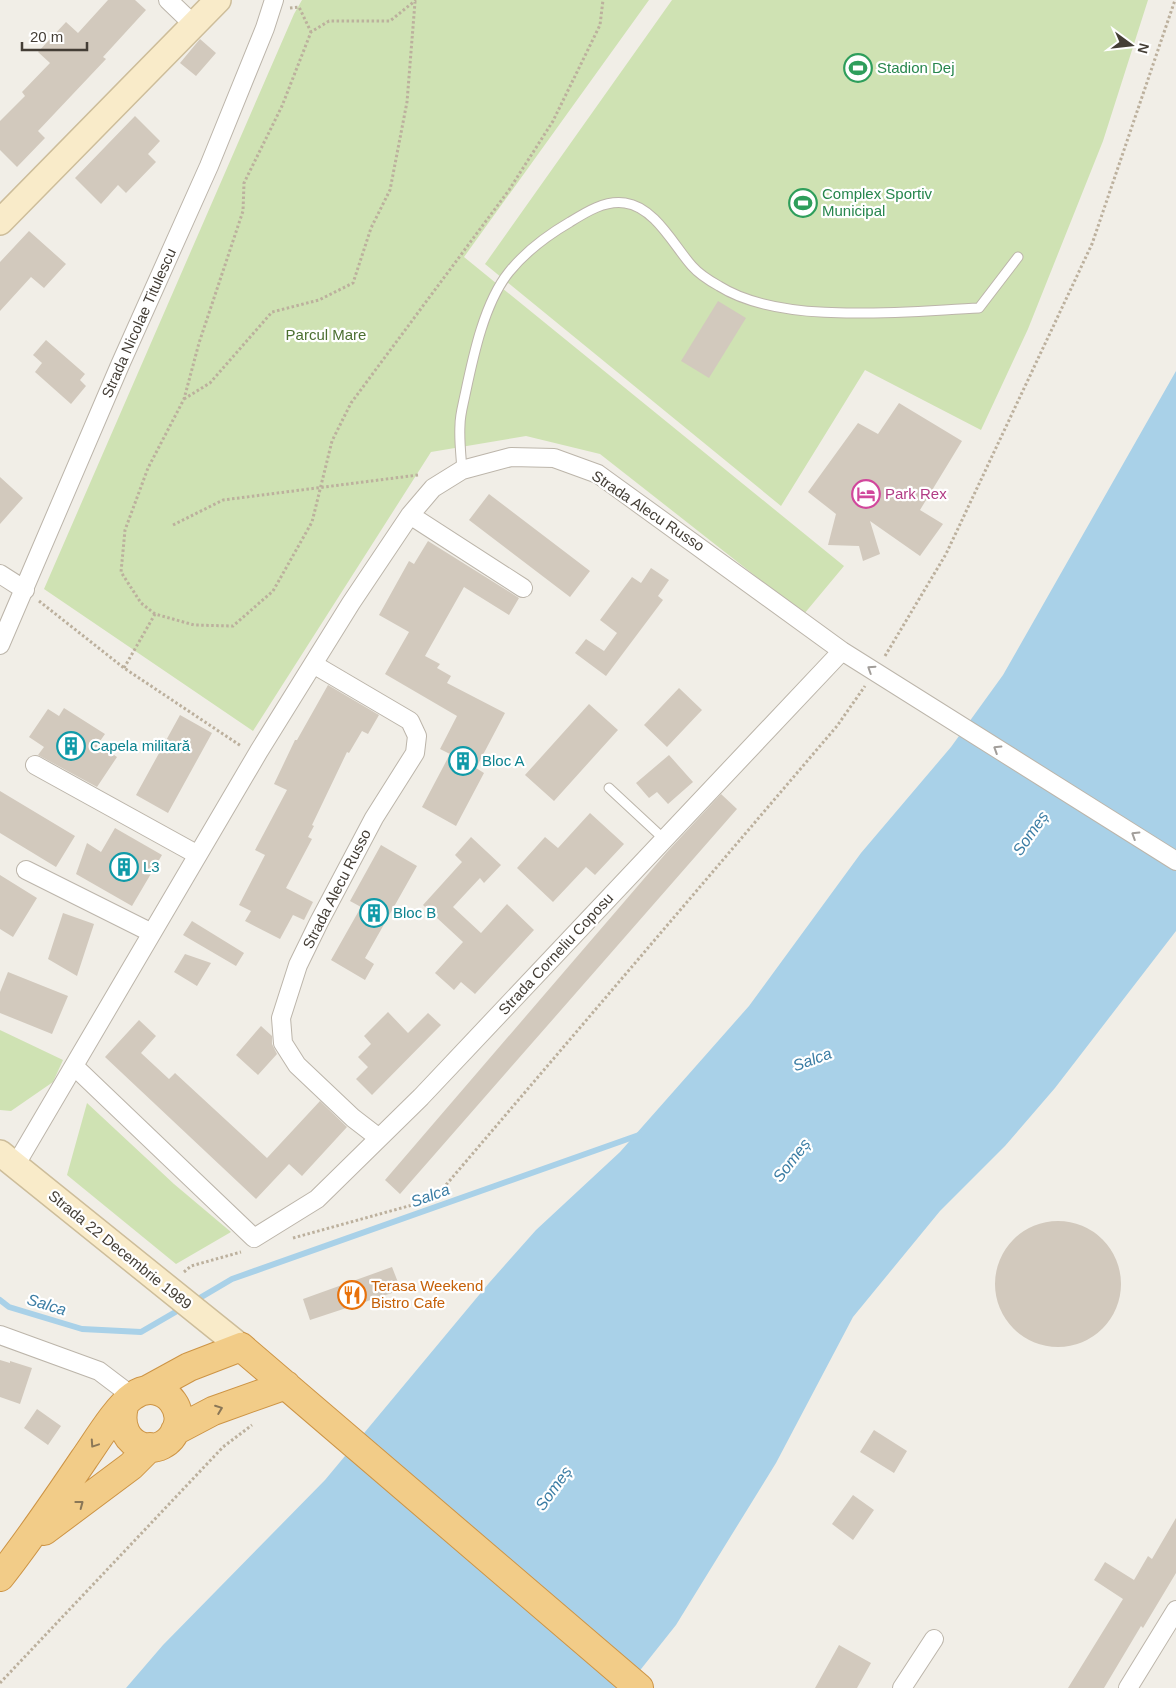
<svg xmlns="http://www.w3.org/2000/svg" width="1176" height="1688" font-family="Helvetica,sans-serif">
  <rect width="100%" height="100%" fill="#f1eee7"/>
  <!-- green -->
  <path fill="#cfe2b3" d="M302,0H649L464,257L844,566L804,614L600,454L526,436L431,452L253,731L44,589L294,14Z
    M672,0H1148L1103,141L1028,329L981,430L865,370L781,506L485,264Z
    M0,1030L63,1060L53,1082L11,1111L0,1110Z
    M87,1103L174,1184L231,1232L176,1264L67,1175Z"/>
  <!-- water -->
  <path fill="#a9d1e8" d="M1176,371V931L1055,1088L1005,1146L940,1211L853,1317L776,1463L676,1625L626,1688H126L163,1645L325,1480L489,1283L536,1230L620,1152L749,1006L861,853L951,747L1003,675Z"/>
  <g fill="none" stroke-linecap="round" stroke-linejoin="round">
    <!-- stream -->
    <path stroke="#a9d1e8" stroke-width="6" d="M0,1300L9,1307L82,1329L141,1332L184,1307
      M193,1302L232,1279L639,1135"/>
  </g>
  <!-- building -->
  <path fill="#d2c9bd" d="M108,0H135L146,10L103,57L106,59L38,131L45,138L17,167L0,150V121L25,96L22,92L50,63L38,52L66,22L78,33Z
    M200,39L216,53L196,76L180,63Z
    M135,116L160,141L148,154L156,162L126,193L118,185L101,204L75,178Z
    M29,231L66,264L44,288L31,277L0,311V262Z
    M718,301L746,318L709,378L681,361Z
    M46,340L85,374L80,380L86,386L71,404L35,372L42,363L33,355Z
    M899,403L962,441L920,510L943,524L920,556L870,521L880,554L863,561L859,546L828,545L836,514L808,492L858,423L878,434Z
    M0,477L23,498L0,524Z
    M489,494L590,571L570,597L469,520Z
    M428,541L519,598L509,615L464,587L425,656L440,664L437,668L451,676L447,683L505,713L476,768L484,773L456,826L422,807L450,754L440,749L457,716L385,674L409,632L379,615L409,561L414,564Z
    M651,568L669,580L658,596L663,600L606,676L575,653L586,639L604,651L617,633L600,620L632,577L641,583Z
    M328,685L379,715L368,734L362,731L349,753L347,752L312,825L314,826L308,837L312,839L286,888L313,902L304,920L293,915L280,939L245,921L251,911L239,905L265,855L255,850L287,790L274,784L295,740H297Z
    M679,688L702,710L667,747L644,725Z
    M589,704L618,730L554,801L525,775Z
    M64,708L105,734L98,744L117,757L97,787L38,755L44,747L29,737L48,709L59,716Z
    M180,715L212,733L168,813L136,795Z
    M669,755L693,782L668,804L657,792L649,798L636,783Z
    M0,791L75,836L56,867L0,833Z
    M721,794L737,809L400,1194L385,1180L667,852Z
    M590,813L624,844L595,875L586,867L553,902L517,868L545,837L558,848Z
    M115,828L162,855L132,906L76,874L87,843L101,852Z
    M471,837L501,865L484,883L480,878L453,907L481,933L507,904L534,930L475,994L461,982L454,990L435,973L463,942L423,905L462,862L455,855Z
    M381,845L417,866L365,958L374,964L365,980L331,960L361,907L350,901Z
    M0,875L37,898L13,937L0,929Z
    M63,913L94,924L77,976L48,959Z
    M192,921L244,953L236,966L183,935Z
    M185,954L211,963L197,986L174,972Z
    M8,972L68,996L52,1034L0,1013V992Z
    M388,1012L408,1033L428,1013L441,1025L372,1095L356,1079L368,1067L358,1057L371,1044L364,1036Z
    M139,1020L156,1036L141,1053L169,1079L175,1073L267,1158L320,1101L347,1127L302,1176L289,1164L256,1199L105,1057Z
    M261,1026L272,1036V1044L277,1054L258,1075L236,1055Z
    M995 1284a63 63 0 1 1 126 0a63 63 0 1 1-126 0Z
    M392,1267L401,1290L310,1320L303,1299Z
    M0,1360L10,1363V1361L32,1368L20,1404L0,1397Z
    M37,1409L61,1426L48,1445L24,1428Z
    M874,1430L907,1451L894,1473L860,1452Z
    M853,1495L874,1510L853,1540L832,1524Z
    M1176,1518V1573L1143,1628L1141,1626L1104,1688H1068L1123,1599L1094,1580L1105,1562L1134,1580L1148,1556L1152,1559Z
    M839,1645L871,1663L857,1688H815Z"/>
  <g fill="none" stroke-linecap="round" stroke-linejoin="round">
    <defs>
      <path id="service" d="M462,470C461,455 459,440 460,425C460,415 463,405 465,395C473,357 484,303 509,272C526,251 546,236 570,222C586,212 605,200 625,203C655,207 674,246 692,266C699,274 710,281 719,286C782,326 907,311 979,308L1018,257
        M609,788L665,840"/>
      <path id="minor" d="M168,0L194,25
        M410,515L523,588
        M0,574L25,590
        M0,645L120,365L209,166L265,28L274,0
        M313,664L410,721L417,736L415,753L374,818L319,922L298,965L281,1018L283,1043L297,1065L353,1118L379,1138
        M35,765L198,855
        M26,870L152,933
        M75,1067L254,1238L317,1199L421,1097L842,651
        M15,1166L259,751L351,603L410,515L433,488L462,470L511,457L554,458L598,474L842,651L1176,861
        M0,1335L99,1371L132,1396
        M902,1688L934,1639
        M1128,1688L1176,1610"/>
      <path id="secondary" d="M0,222L218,0
        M0,1153L241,1347"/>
      <path id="trunk" d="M147,1390L189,1367L241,1347L639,1688
        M175,1431L213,1411L286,1385
        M44,1531L131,1466L150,1447
        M0,1577C30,1539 57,1499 84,1459C96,1442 117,1407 133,1396C146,1386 164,1389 173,1402C178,1409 180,1419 177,1427C165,1463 113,1450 124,1406"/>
    </defs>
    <!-- service casing -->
    <use href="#service" stroke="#bcb5aa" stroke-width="11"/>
    <!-- minor casing -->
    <use href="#minor" stroke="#bcb5aa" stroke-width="20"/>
    <!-- secondary casing -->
    <use href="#secondary" stroke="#cdbd9a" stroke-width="28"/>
    <!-- trunk casing -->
    <use href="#trunk" stroke="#cd9445" stroke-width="30"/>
    <!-- path -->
    <path stroke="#bcb09d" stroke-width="3" stroke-dasharray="2.5 2.5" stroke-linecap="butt" d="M290,8L299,7L311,32
      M184,399L210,383L272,312L319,300L353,283L371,228L390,190L407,102L415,2
      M173,525L223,500L418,475
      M39,601L124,668L241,746
      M155,614L141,603L121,572L125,530L148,468L184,399L199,343L243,211L244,183L282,106L311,32L329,21H390L416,0
      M885,656L946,554L1092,244L1175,0
      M124,668L155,614L194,625L233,626L273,591L312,522L332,441L351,403L509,190L553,121L600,25L603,0
      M293,1238L434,1199L837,726L865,686
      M184,1272L191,1266L241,1252
      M0,1683L223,1447L252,1425"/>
    <!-- service -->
    <use href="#service" stroke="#fff" stroke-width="9"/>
    <!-- minor -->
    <use href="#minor" stroke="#fff" stroke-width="18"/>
    <!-- secondary -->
    <use href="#secondary" stroke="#f9ebc9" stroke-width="25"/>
    <!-- trunk -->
    <use href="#trunk" stroke="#f2cc88" stroke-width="28"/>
  </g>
  <!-- one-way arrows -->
  <defs><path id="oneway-chevron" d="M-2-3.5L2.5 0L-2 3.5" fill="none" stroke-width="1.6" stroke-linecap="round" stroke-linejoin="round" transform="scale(1.25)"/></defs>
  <g stroke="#a29e9a">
    <use href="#oneway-chevron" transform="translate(871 669) rotate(-147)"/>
    <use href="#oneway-chevron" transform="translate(997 749) rotate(-148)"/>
    <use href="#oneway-chevron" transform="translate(1135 835) rotate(-148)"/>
  </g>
  <g stroke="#8a7757">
    <use href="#oneway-chevron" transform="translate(219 1409) rotate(-21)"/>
    <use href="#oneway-chevron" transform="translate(94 1444) rotate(124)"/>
    <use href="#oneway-chevron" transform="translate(80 1504) rotate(-37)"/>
  </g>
  <!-- icons -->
  <defs>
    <symbol id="stadium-ring" viewBox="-11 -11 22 22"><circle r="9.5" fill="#fff" stroke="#2e9e5b" stroke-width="1.5"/><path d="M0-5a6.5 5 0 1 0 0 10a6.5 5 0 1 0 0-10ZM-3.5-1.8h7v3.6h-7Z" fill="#2e9e5b"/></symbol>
    <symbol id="hotel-ring" viewBox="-11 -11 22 22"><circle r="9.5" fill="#fff" stroke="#d1479c" stroke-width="1.5"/><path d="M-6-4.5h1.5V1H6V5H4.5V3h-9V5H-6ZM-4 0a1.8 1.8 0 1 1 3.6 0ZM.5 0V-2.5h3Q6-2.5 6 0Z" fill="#d1479c"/></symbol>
    <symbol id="building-ring" viewBox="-11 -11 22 22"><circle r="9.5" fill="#fff" stroke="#0f9aa8" stroke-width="1.5"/><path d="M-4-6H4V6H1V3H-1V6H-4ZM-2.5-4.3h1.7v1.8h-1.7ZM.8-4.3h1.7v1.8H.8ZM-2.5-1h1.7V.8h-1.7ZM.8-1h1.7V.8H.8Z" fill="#0f9aa8"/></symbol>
    <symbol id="restaurant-ring" viewBox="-11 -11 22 22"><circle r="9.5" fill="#fff" stroke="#e8710a" stroke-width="1.5"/><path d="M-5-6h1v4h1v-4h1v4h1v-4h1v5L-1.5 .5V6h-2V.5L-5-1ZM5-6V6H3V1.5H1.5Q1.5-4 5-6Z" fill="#e8710a"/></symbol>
  </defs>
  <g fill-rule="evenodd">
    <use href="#stadium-ring" x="842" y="52" width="32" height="32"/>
    <use href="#stadium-ring" x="787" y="187" width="32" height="32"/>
    <use href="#hotel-ring" x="850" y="478" width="32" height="32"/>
    <use href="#building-ring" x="55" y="730" width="32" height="32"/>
    <use href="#building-ring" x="447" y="745" width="32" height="32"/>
    <use href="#building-ring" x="108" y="851" width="32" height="32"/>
    <use href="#building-ring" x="358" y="897" width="32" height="32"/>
    <use href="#restaurant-ring" x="336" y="1279" width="32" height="32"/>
  </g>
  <g text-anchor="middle" stroke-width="4.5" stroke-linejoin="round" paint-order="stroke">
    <!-- leisure labels -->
    <g font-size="15" fill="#27864d" stroke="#fff" text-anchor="start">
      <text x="877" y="73">Stadion Dej</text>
      <text x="822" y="199">Complex Sportiv<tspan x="822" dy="17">Municipal</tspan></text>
    </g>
    <!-- street labels -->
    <g font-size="15" fill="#443e36" stroke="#fff">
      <text transform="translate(139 323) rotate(-66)" y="5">Strada Nicolae Titulescu</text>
      <text transform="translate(648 511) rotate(34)" y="5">Strada Alecu Russo</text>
      <text transform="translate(337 889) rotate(-63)" y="5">Strada Alecu Russo</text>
      <text transform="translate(556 954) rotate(-47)" y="5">Strada Corneliu Coposu</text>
      <text transform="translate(120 1250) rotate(39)" y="5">Strada 22 Decembrie 1989</text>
    </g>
    <!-- park labels -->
    <g font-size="15" fill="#4b6f30" stroke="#fff">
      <text x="326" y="340">Parcul Mare</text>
    </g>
    <!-- hotel labels -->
    <g font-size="15" fill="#b23c85" stroke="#fff" text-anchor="start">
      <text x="885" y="499">Park Rex</text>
    </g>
    <!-- culture labels -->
    <g font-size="15" fill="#0d838f" stroke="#fff" text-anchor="start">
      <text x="90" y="751">Capela militară</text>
      <text x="482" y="766">Bloc A</text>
      <text x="143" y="872">L3</text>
      <text x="393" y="918">Bloc B</text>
    </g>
    <!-- food labels -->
    <g font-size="15" fill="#c56008" stroke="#fff" text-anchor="start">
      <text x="371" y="1291">Terasa Weekend<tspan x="371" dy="17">Bistro Cafe</tspan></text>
    </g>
    <!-- water labels -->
    <g font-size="16" font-style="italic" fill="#3b7da4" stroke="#fff">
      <text transform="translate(1030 833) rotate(-55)" y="6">Someș</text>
      <text transform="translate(812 1059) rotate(-20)" y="6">Salca</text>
      <text transform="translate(791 1160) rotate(-52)" y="6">Someș</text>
      <text transform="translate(430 1195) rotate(-20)" y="6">Salca</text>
      <text transform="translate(47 1304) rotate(17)" y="6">Salca</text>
      <text transform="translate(553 1488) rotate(-54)" y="6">Someș</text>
    </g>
  </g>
  <!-- north arrow -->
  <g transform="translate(1131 45) rotate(105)" stroke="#ffffff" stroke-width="4" paint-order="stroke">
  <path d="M0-4L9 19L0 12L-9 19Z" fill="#443e36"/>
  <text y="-8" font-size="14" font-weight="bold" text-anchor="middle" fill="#443e36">N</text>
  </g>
  <!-- scale -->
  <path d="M22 42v8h65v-8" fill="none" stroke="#443e36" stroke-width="2.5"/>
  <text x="30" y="42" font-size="15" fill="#443e36" stroke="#ffffff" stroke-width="4" paint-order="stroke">20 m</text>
</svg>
